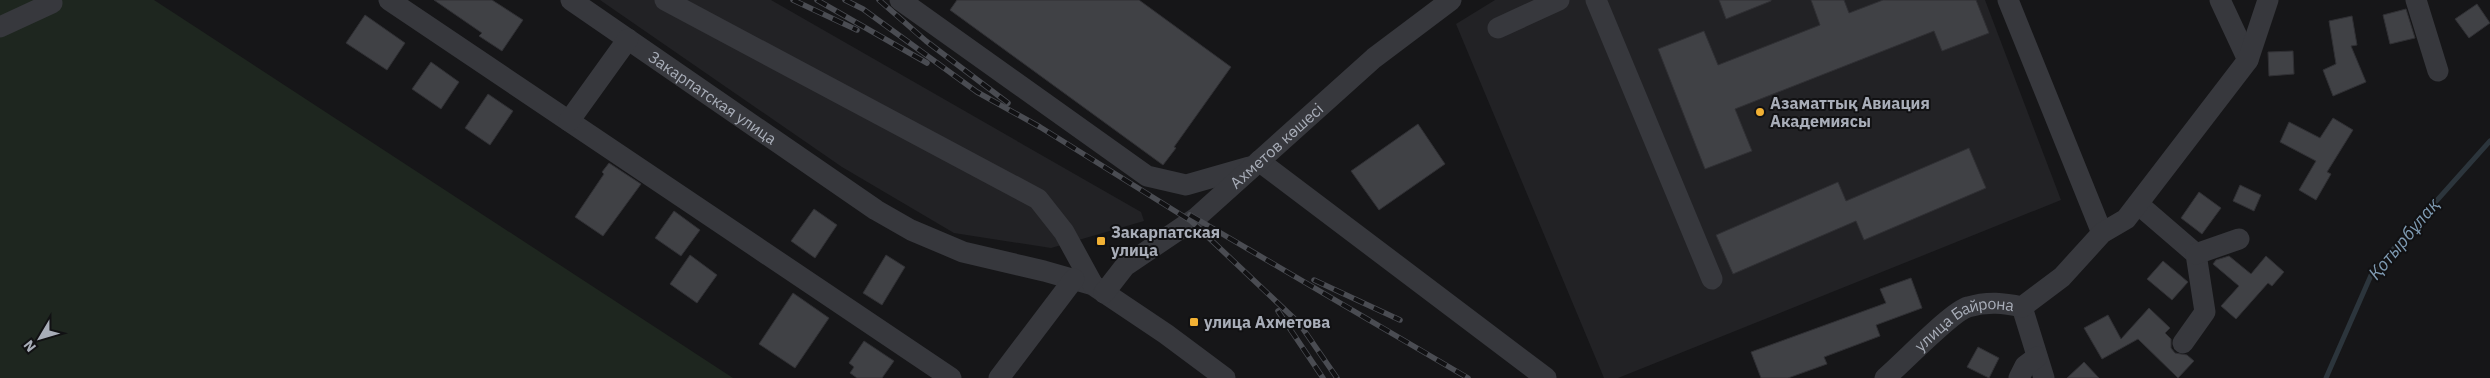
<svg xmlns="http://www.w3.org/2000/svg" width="2490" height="378" font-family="'IBM Plex Sans',sans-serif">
  <rect width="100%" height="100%" fill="#161618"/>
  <!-- built -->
  <path fill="#222225" d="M600,0H771L1141,212L1144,221L1051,248L954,233L842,167Z
    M1495,0H1985L2061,200L1618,378H1604L1456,24Z"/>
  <!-- green -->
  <path fill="#1e261f" d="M0,0H154L733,378H0Z"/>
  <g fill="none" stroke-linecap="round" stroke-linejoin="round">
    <!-- stream -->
    <path stroke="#2c353c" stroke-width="5" d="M2326,378L2372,273L2490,141"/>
  </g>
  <!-- building -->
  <path fill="#404145" stroke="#303034" d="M434,0H492L523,20L502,51L479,36L482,33Z
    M957,0H1139L1231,67L1174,147L1176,148L1163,165L950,10Z
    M1719,0H1771V1L1726,19Z
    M1811,0H1844L1849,13L1883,0H1976L1989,33L1942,51L1934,31L1735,109L1752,151L1705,169L1658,49L1704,31L1718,65L1820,25Z
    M2477,4L2490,23L2469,38L2455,19Z
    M2406,9L2415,38L2390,44L2383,15Z
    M365,15L405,43L387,70L346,43Z
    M2352,16L2357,45L2351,46L2366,82L2333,96L2323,70L2336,64L2329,21Z
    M2293,51L2294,74L2269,76L2268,52Z
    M431,62L459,82L441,109L412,89Z
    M488,94L513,111L490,145L465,128Z
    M2333,118L2353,130L2327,172L2331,174L2316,200L2299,190L2316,161L2280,142L2289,122L2320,138Z
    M1418,124L1445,164L1379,210L1351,171Z
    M1969,148L1986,188L1864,240L1856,221L1733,274L1716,235L1838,182L1846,201Z
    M609,163L641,184L603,236L575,217L604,174L602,172Z
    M2240,185L2261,195L2254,211L2233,201Z
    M2199,192L2221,208L2202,234L2181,218Z
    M814,209L837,225L815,258L791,241Z
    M674,211L700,230L681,256L655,238Z
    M690,255L717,275L697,303L670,284Z
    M886,255L905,267L882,305L863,293Z
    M2229,256L2251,274L2266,256L2284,272L2272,286L2268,283L2236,319L2221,306L2239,286L2213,264L2216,260Z
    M2163,261L2188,282L2172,300L2147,279Z
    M1911,278L1922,308L1876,325L1880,336L1824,357L1827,364L1788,378H1761L1751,352L1886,303L1880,289Z
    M793,293L829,318L795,368L759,344Z
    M2149,308L2170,328L2165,333L2171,339V348L2175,353L2187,355L2194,361L2178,378L2138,339L2102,359L2084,328L2108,315L2121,339Z
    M864,341L894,361L882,378H857L850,373L854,367L849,363Z
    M1978,347L1999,358L1989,378L1967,367Z
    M2084,362L2099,378H2067Z"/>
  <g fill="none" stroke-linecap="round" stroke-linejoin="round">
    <!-- minor -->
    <g stroke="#37383d" stroke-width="21">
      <path d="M389,0L951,378"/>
      <path id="s1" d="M571,0L876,210L911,230L963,252L1044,271L1093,285L1166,334L1225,378"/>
      <path d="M665,0L1038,199L1064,232L1093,285"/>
      <path d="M900,0L1147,176L1186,185L1249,167"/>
      <path d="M1596,0L1712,279"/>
      <path d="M2008,0L2102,233"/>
      <path d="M2220,0L2248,60"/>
      <path d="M2416,0L2438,71"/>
      <path d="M0,27L52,3"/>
      <path d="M1498,28L1559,0"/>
      <path d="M569,121L628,39"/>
      <path d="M1259,161L1546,378"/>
      <path d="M2138,204L2196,254L2205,312L2183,343"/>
      <path d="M2196,254L2239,239"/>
      <path id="s2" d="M1104,293L1125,266L1196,218L1374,58L1451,0"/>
      <path d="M2022,307L2044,378"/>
      <path d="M999,378L1074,279"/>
      <path id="s3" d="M1885,378C1902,364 1952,311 1968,307C1988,301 2004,303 2022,307L2062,277L2102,233L2126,219L2248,60L2268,0"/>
      <path d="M2019,378L2025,366L2037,357"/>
    </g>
    <defs>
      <path id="rail" d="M793,0L857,30
        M817,0L927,63
        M845,0L863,9L977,92L1040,127L1191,221L1299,323L1337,378
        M879,0L926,41L1008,103
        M1190,215L1468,378
        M1314,280L1400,320
        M1278,311L1323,378"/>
    </defs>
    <!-- rail casing -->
    <use href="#rail" stroke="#4a4c52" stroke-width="5.5"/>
    <!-- rail -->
    <use href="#rail" stroke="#111113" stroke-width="4" stroke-dasharray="11" stroke-linecap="butt"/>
  </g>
  <!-- markers -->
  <g fill="#f2b134" stroke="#111113" stroke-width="2">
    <circle cx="1760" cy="112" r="5"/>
    <rect x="1096" y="236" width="10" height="10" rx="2.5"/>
    <rect x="1189" y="317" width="10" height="10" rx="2.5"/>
  </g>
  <g text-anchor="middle" stroke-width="4" stroke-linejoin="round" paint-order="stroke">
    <!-- street labels -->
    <g font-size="16" fill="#a8adb8" stroke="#111113">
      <text dy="6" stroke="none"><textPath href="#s1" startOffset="172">Закарпатская улица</textPath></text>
      <text dy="6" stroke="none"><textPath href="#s2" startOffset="228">Ахметов көшесі</textPath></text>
      <text dy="6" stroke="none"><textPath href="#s3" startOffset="100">улица Байрона</textPath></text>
    </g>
    <!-- poi labels -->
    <g font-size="16" font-weight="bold" fill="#a8adb8" stroke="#111113" text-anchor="start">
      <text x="1770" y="109">Азаматтық Авиация<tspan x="1770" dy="18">Академиясы</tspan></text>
      <text x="1111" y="238">Закарпатская<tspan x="1111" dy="18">улица</tspan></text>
      <text x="1204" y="328">улица Ахметова</text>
    </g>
    <!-- water labels -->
    <g font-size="18" font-style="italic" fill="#7f9bb3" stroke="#111113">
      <text transform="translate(2404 239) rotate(-50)" y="6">Қотырбұлақ</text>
    </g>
  </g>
  <!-- north arrow -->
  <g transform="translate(40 338) rotate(232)" stroke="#111113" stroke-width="4" paint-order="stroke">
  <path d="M0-4L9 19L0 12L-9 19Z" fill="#a8adb8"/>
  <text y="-8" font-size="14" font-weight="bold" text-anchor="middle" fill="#a8adb8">N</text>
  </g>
</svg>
